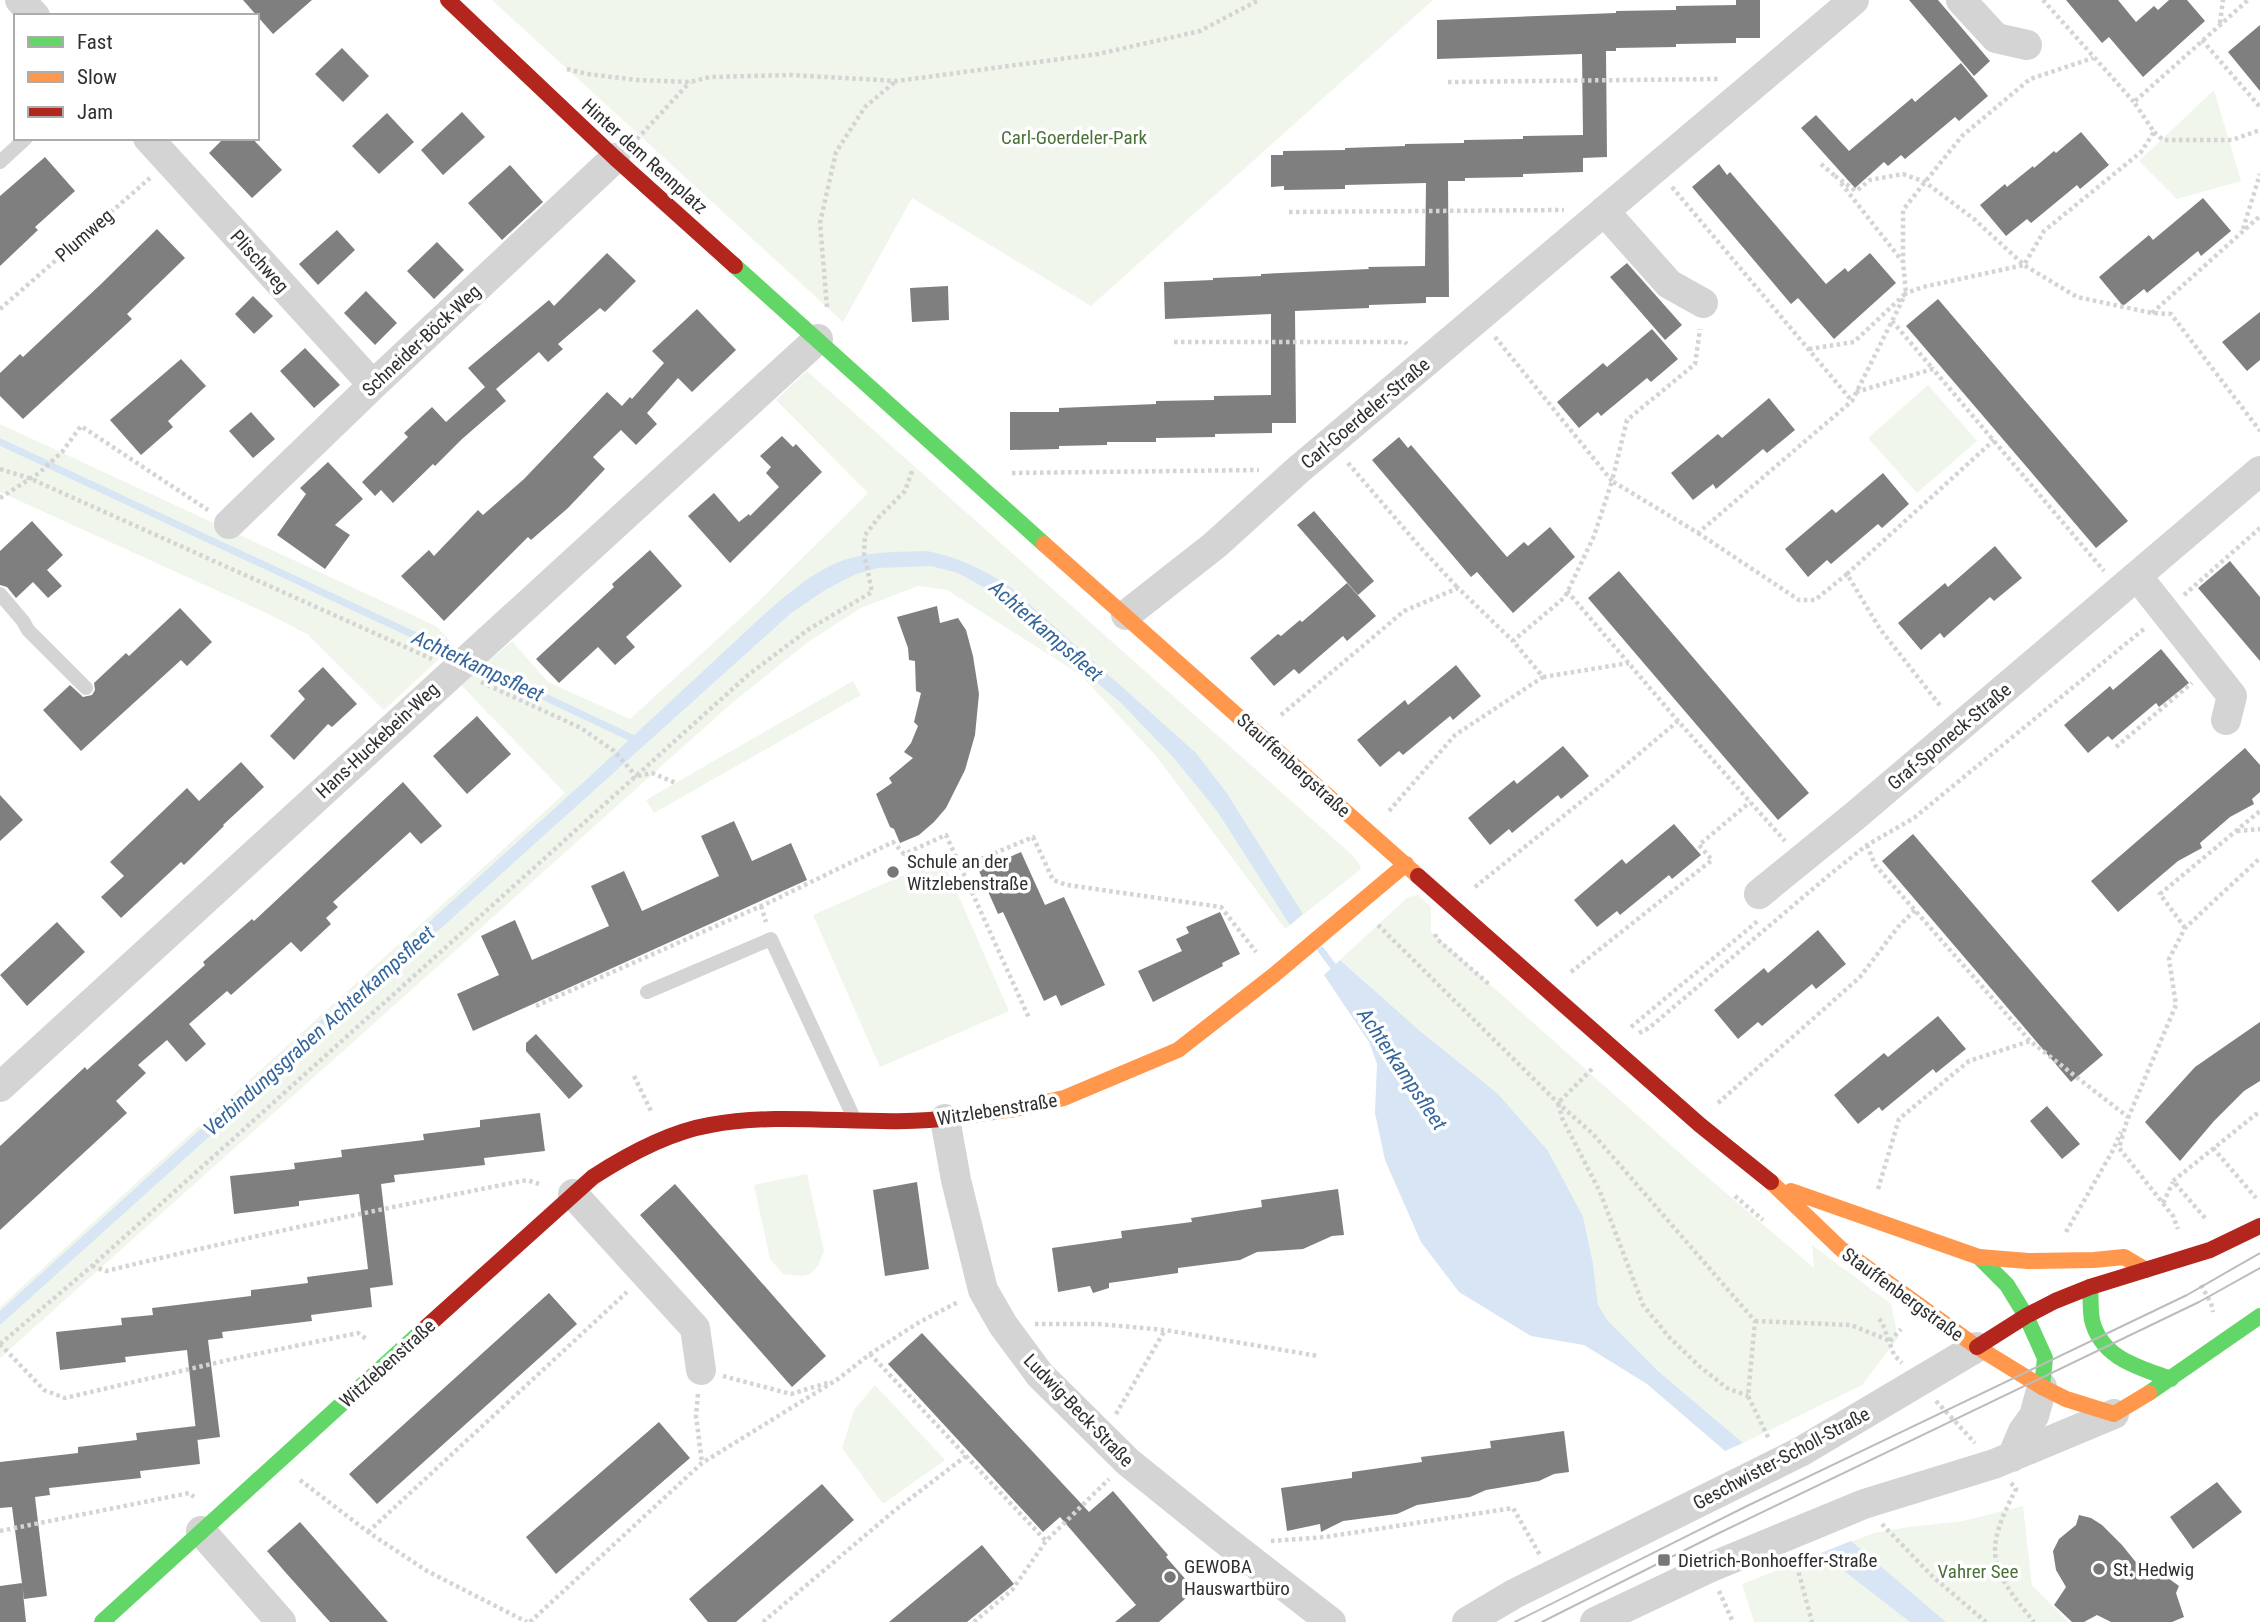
<svg xmlns="http://www.w3.org/2000/svg" width="2260" height="1622" font-family="'Roboto Condensed',sans-serif">
  <rect width="100%" height="100%" fill="#fff"/>
  <!-- green -->
  <path fill="#f0f6ec" d="M492,0H1433L1091,306L912,198L843,322Z
    M2214,90L2241,181L2177,199L2139,161Z
    M807,371L1350,853L1359,863L1361,869L1285,929L1157,757L1081,675L947,590L918,586L861,608L808,642L732,703L0,1358V1307L565,793L461,685L512,641L548,682L630,719L756,604L868,493L776,400Z
    M1928,385L1977,441L1917,493L1868,438Z
    M0,424L436,626L454,645L384,710L307,634L262,611L0,492Z
    M853,681L861,695L654,813L646,800Z
    M942,858L1009,1011L880,1067L813,915Z
    M1418,895L1431,907V932L1699,1170L1814,1268L1812,1245L1891,1304L1898,1338L1862,1385L1743,1443L1658,1371L1608,1321L1598,1305L1593,1264L1497,1093L1420,1031L1340,960L1408,897Z
    M807,1174L824,1251L818,1266L810,1274L802,1276L783,1274L770,1259L754,1185Z
    M875,1385L945,1460L883,1504L842,1448L854,1410Z
    M2023,1506L2032,1585L2068,1622H1754L1742,1584L1874,1533L1909,1527L1963,1521Z"/>
  <!-- water -->
  <path fill="#d8e5f4" d="M927,551C958,557 982,569 1009,586L1196,753L1226,792L1303,914L1290,925L1217,811L1173,757L1120,702L987,589L958,573L931,566L878,568L856,574L825,590L790,614L0,1325V1311L587,779L770,609C789,593 810,575 834,564C863,551 895,552 927,551Z
    M1340,960L1420,1031L1497,1093L1548,1151L1583,1217L1593,1264L1598,1305L1608,1321L1658,1371L1743,1443L1725,1451L1647,1384L1584,1345L1531,1336L1459,1292L1421,1242L1385,1160L1375,1113L1377,1064L1369,1042L1324,975Z
    M1851,1541L1946,1622H1910L1821,1553Z"/>
  <g fill="none" stroke-linecap="round" stroke-linejoin="round">
    <!-- stream -->
    <path stroke="#d8e5f4" stroke-width="7" d="M0,442L461,657
      M475,664L638,741
      M1321,950L1339,974"/>
  </g>
  <!-- building -->
  <path fill="#7f7f7f" d="M243,0H312L273,34Z
    M1736,0H1760V38H1736V43L1676,44V47L1616,48V51H1606L1607,157L1583,158V172L1523,174V177L1465,178V181H1448L1449,297H1426V303L1369,305V308L1295,311L1296,423H1272V433L1215,434V437L1156,438V442H1107V445L1059,446V449L1010,450V412H1059V408L1156,404V401L1214,400V396L1271,395V314L1165,319L1164,282L1213,280V278L1261,276V274L1369,269L1368,267L1425,266L1426,183L1345,185V189L1284,190V186L1271,187V155H1283V151L1345,150V148L1405,146V144L1464,143V140L1523,139V136L1583,135L1582,54L1437,59V20L1616,13V11L1676,10V6L1736,5Z
    M1909,0H1938L1990,61L1974,76Z
    M2066,0H2118L2136,22L2154,6L2158,10L2169,0H2187L2205,21L2143,77L2109,37L2102,43Z
    M2260,25V91L2228,52Z
    M342,48L369,76L343,102L315,74Z
    M1961,63L1988,96L1959,121L1955,117L1905,159L1901,155L1888,166L1884,162L1855,188L1801,128L1816,115L1849,151L1912,98L1915,102Z
    M462,112L485,137L443,175L421,150Z
    M387,113L414,142L379,174L352,146Z
    M2081,132L2109,165L2080,189L2077,185L2031,223L2027,219L2006,236L1980,205L2005,184L2007,187L2033,166L2034,168L2054,151L2056,153Z
    M224,138H252L282,170L252,198L209,153Z
    M45,157L75,191L35,227L38,230L0,266V196Z
    M1719,164L1727,175L1730,172L1826,284L1845,268L1848,272L1870,253L1896,283L1834,339L1798,298L1791,304L1692,187Z
    M510,165L543,202L502,240L468,203Z
    M2203,198L2231,231L2201,256L2198,251L2147,293L2144,289L2123,306L2099,277L2149,235L2153,240Z
    M157,229L185,258L127,314L132,319L23,419L0,396V373L20,354L23,357L100,285Z
    M337,230L355,250L318,285L299,264Z
    M437,242L464,270L434,299L407,271Z
    M607,253L636,281L605,312L600,308L558,344L563,349L548,362L539,352L496,389L506,401L462,439L435,466L433,464L393,503L381,490L375,496L362,482L408,437L404,433L432,407L446,422L485,387L468,368L549,300L554,306Z
    M1627,263L1682,325L1665,340L1610,277Z
    M948,286L949,320L912,322L910,288Z
    M366,291L397,323L375,345L344,313Z
    M253,296L273,316L254,334L235,314Z
    M1938,299L2128,521L2096,548L1906,326Z
    M697,309L736,350L692,392L678,378L647,413L657,424L636,445L621,430L593,457L605,469L568,508L531,540L528,537L444,621L401,576L429,550L434,556L478,510L483,515L524,479L607,392L622,406L630,397L632,399L664,363L652,351Z
    M2260,312V360L2247,371L2222,342Z
    M1652,329L1678,359L1651,382L1647,378L1601,416L1598,412L1579,428L1557,402L1603,363L1607,367Z
    M305,348L340,385L314,408L280,371Z
    M181,359L206,386L168,421L173,427L141,455L110,420Z
    M1769,398L1795,430L1767,453L1763,449L1716,489L1713,484L1693,500L1671,473L1718,434L1722,438Z
    M251,412L275,439L253,458L229,431Z
    M782,436L793,447L796,444L822,472L730,563L688,516L714,493L739,522L749,514L750,516L779,487L766,473L771,467L760,456Z
    M1399,437L1408,448L1411,445L1507,557L1524,542L1528,546L1550,527L1575,557L1513,613L1477,572L1471,577L1372,460Z
    M328,462L363,499L335,525L350,535L325,569L277,535L306,494L300,488Z
    M1883,473L1909,504L1882,528L1878,524L1831,564L1827,560L1808,577L1785,549L1832,509L1836,513Z
    M1314,511L1374,581L1358,595L1297,525Z
    M32,521L63,555L47,570L62,586L48,598L33,582L16,598L7,587L0,585V551Z
    M1995,546L2022,578L1994,601L1990,597L1944,638L1940,633L1921,650L1898,623L1945,583L1948,587Z
    M650,550L682,586L626,637L635,647L615,665L598,647L559,683L536,659L614,587L612,584Z
    M2230,561L2260,597V661L2198,588Z
    M1619,571L1809,793L1778,820L1588,598Z
    M1347,583L1376,616L1347,641L1343,636L1299,674L1294,669L1274,686L1250,658L1278,634L1281,636L1300,620L1302,622Z
    M937,606L940,623L958,618L966,630L973,656L979,694L975,735L965,770L946,808L934,822L919,835L900,843L894,829L890,827L876,794L892,783L889,778L913,758L904,752L911,743L918,726L914,722L921,693L916,691L915,661L909,660L908,648L897,617Z
    M180,608L212,642L187,666L181,660L81,751L43,710L70,685L83,697L92,695L95,690L94,683L126,653L129,656Z
    M2161,649L2189,683L2159,707L2156,703L2112,740L2108,736L2088,753L2064,725L2110,686L2113,690Z
    M1456,665L1481,696L1453,720L1450,716L1403,755L1399,751L1380,767L1357,740L1405,700L1408,705Z
    M323,667L357,704L332,727L328,724L294,760L270,736L305,699L298,691Z
    M477,716L511,754L467,794L433,756Z
    M1563,746L1589,776L1561,799L1558,795L1512,833L1509,829L1490,845L1468,818L1514,780L1517,784Z
    M2245,748L2260,765V792L2252,799L2254,804L2230,817L2200,843L2202,848L2178,861L2118,912L2091,881Z
    M241,762L264,787L223,825L224,826L184,865L181,862L121,918L101,897L124,876L110,862L187,788L199,801Z
    M403,782L442,826L421,844L410,832L333,902L338,907L326,918L331,924L301,952L291,942L231,995L227,991L189,1024L206,1044L186,1062L167,1040L138,1065L146,1073L116,1101L127,1113L0,1230V1146L85,1067L87,1070L205,965L203,962L252,919L254,921Z
    M0,795L23,820L0,841Z
    M734,821L752,861L791,843L807,880L473,1031L457,994L499,975L481,936L515,920L532,960L609,926L591,886L624,871L642,911L719,876L701,836Z
    M1674,824L1701,855L1672,879L1669,875L1620,915L1617,911L1597,927L1574,900L1622,859L1626,864Z
    M1913,834L2103,1055L2071,1082L1882,861Z
    M1021,852L1045,905L1064,897L1105,985L1061,1006L1056,995L1044,1001L1003,912L998,914L979,871Z
    M1220,912L1240,954L1222,963L1223,966L1153,1002L1138,971L1182,951L1176,939L1189,933L1186,927Z
    M57,922L85,952L27,1006L0,975Z
    M1818,930L1846,964L1816,989L1812,984L1762,1026L1758,1022L1738,1039L1714,1010L1764,968L1768,973Z
    M1938,1016L1966,1049L1936,1073L1933,1069L1882,1111L1879,1107L1858,1124L1834,1095L1884,1053L1888,1057Z
    M2260,1022V1081L2244,1091L2214,1121L2180,1161L2145,1122L2195,1067Z
    M536,1034L583,1086L569,1099L526,1051V1043Z
    M2047,1106L2080,1144L2062,1159L2030,1121Z
    M540,1113L545,1151L484,1158L485,1165L394,1175L395,1182L381,1184L393,1285L370,1288L372,1307L311,1315L312,1321L222,1332L223,1338L208,1340L220,1437L197,1440L187,1350L125,1357L126,1362L60,1370L56,1332L122,1325L121,1318L153,1315L152,1308L251,1296V1290L308,1283L307,1277L368,1269L359,1194L299,1201V1206L234,1214L230,1176L295,1169L294,1163L342,1157L341,1150L424,1140L423,1134L480,1127V1120Z
    M917,1182L929,1269L885,1276L873,1190Z
    M675,1184L826,1356L792,1387L640,1215Z
    M1338,1189L1344,1235L1332,1236L1303,1249L1257,1252L1240,1260L1178,1268V1273L1109,1283V1288L1093,1293L1090,1286L1058,1292L1052,1248L1122,1238L1121,1231L1192,1222L1191,1218L1262,1207L1261,1200Z
    M549,1293L577,1324L377,1504L349,1474Z
    M922,1333L1089,1512L1113,1491L1168,1555L1166,1557L1195,1590L1159,1622H1115L1136,1605L1060,1517L1043,1532L888,1364Z
    M659,1422L690,1458L556,1574L526,1537Z
    M196,1426L200,1464L140,1471L141,1478L49,1488L50,1495L35,1497L47,1596L24,1599L12,1507L0,1508V1462L78,1453V1447L137,1440L136,1433Z
    M1564,1431L1569,1472L1554,1474L1539,1481L1486,1490L1470,1497L1417,1505L1397,1514L1343,1521L1321,1532L1320,1524L1287,1531L1281,1488L1352,1478V1472L1422,1462L1421,1457L1491,1448L1490,1441Z
    M2217,1482L2242,1512L2193,1549L2170,1517Z
    M822,1484L854,1520L736,1622H708L689,1599Z
    M2079,1515L2091,1518L2102,1525L2122,1545L2143,1571L2159,1575L2161,1573L2179,1586L2176,1593L2184,1617L2172,1622H2111L2097,1615L2084,1622H2072L2054,1605L2066,1587L2056,1570L2053,1551L2059,1539L2076,1525Z
    M300,1522L388,1622H330L286,1573L267,1551Z
    M982,1545L1014,1584L967,1622H889Z
    M22,1583L26,1622H0V1586Z"/>
  <g fill="none" stroke-linecap="round" stroke-linejoin="round">
    <!-- path -->
    <path stroke="#d4d4d4" stroke-width="4.5" stroke-dasharray="3.5 3.5" stroke-linecap="butt" d="M2043,0L2134,102
      M2220,23L2223,0
      M2202,40L2260,107
      M567,69L587,74L638,80L690,82L710,77L791,75L897,81L1098,54L1200,31L1259,0
      M1448,82L1718,79
      M2154,132L2163,140H2232L2260,130
      M637,139L690,82
      M1821,164L1835,176
      M1835,176L1856,191L1870,180L1903,174L1925,182L1974,219L2024,265L2077,297L2152,313L2171,314L2260,431
      M1841,183L1902,261
      M1672,187L1852,401
      M1289,212L1564,210
      M2243,229L2260,174
      M827,307L820,223L836,152L865,107L896,81
      M0,309L150,178
      M2152,313L2260,216
      M1892,321L1933,369
      M1495,337L1612,481L1627,420L1695,364L1700,329
      M1174,342H1405L1407,344
      M1809,349L1854,342L1906,293L1903,262V210L1925,182L1962,136L2030,79L2093,58
      M1856,392L1933,369L2104,571
      M1348,463L1420,547L1458,588
      M0,469L29,478L432,659
      M1012,473L1259,470
      M0,498L39,473L62,452L81,426L208,510
      M1698,533L1799,600H1815L1847,574L1880,629L1942,708
      M1847,574L1994,440
      M1567,591L1678,721L1785,841
      M2184,595L2260,528
      M1543,677L1629,663
      M481,682L581,728L614,751L637,777
      M1281,715L1404,611L1458,588L1513,641
      M2116,747L2192,683
      M638,776L652,773L676,783
      M1389,811L1455,735L1543,677L1513,641L1565,597L1594,536L1612,481L1698,533L1852,401L1906,293L1923,287L2024,265L2044,231L2141,152L2154,132L2134,102L2248,0
      M2237,831L2260,829
      M1867,845L1875,865L2030,1041L2128,1117L2119,1148L2173,1216L2178,1229
      M962,867L1033,837L1053,880L1067,885L1221,907L1256,952
      M1475,887L1602,785L1678,721
      M761,906L766,922
      M1378,925L1558,1103L1593,1134L1755,1321L1748,1396L1769,1439
      M2185,928L2160,894L2260,811
      M1435,934L1437,939L1490,985
      M1571,972L1712,860L1699,845L1750,802
      M536,1006L770,902L893,842L904,854L946,835L1029,1018
      M1631,1027L1759,920
      M1639,1033L1649,1028L1828,876L1867,845L1914,818L2145,628
      M1592,1069L1558,1103L1562,1118L1600,1192L1643,1305L1669,1337L1699,1366L1727,1388L1748,1396
      M634,1076L652,1113
      M1718,1103L1860,977L1898,927L1915,910
      M2128,1118L2176,1005L2169,959L2185,928L2260,858
      M2213,1148L2256,1198
      M1878,1189L1899,1119L1969,1061L2030,1041
      M1735,1196L1763,1220
      M2163,1203L2173,1182
      M2205,1218L2173,1181L2260,1111
      M2066,1232L2112,1152L2121,1132
      M92,1266L106,1271C246,1237 386,1208 527,1180L539,1184
      M2201,1285L2211,1303L2213,1312
      M1879,1319L1882,1322L1894,1355L1902,1363
      M1755,1321L1851,1325L1890,1341
      M1035,1324H1098L1165,1330L1318,1356
      M1890,1341L1901,1329
      M0,1344L92,1266L748,675L809,629L872,592L864,553L865,535L879,517L905,491L913,468
      M0,1344L44,1390L65,1398L237,1358L358,1333L368,1340
      M723,1376L791,1394L830,1382
      M698,1394L696,1416L702,1463
      M1936,1401L1975,1443
      M1116,1414L1165,1330
      M966,1456L1046,1541
      M300,1480L368,1532L427,1571L527,1622
      M2011,1483L2016,1489C1983,1553 1989,1567 2034,1622
      M1882,1524L1933,1577L1986,1622
      M0,1531L189,1493L194,1497
      M368,1532L627,1292
      M1271,1541L1325,1537L1513,1508L1540,1555
      M1795,1559L1812,1622
      M1719,1591L1733,1622
      M530,1622L702,1463L838,1379L870,1354L918,1323L960,1301
      M763,1622L894,1511L966,1456L870,1354
      M974,1622L1012,1590L1046,1541L1109,1479"/>
    <!-- lane -->
    <path stroke="#d4d4d4" stroke-width="14" d="M0,162L26,138
      M0,594L23,621L28,630L86,688
      M647,992L771,939L853,1116"/>
    <!-- street -->
    <path stroke="#d4d4d4" stroke-width="30" d="M20,0L35,16
      M1961,0L1996,38L2027,45
      M148,138L373,385
      M1604,211L1669,284L1703,303
      M229,524L373,385L615,158
      M2137,576L2232,696L2226,720
      M1126,615L1215,545L1298,470L1854,0
      M1759,894L1856,815L2260,471
      M0,1087L818,339
      M945,1119L956,1180L983,1290L1003,1325L1040,1375L1128,1462L1221,1537L1331,1622
      M573,1194L695,1328L701,1370
      M2012,1457L2023,1431L2034,1416L2042,1387
      M201,1531L281,1622
      M1467,1622L1514,1594L1802,1451L1977,1347
      M1595,1622L1709,1568L1864,1504L1994,1464L2114,1414"/>
    <!-- fast -->
    <path stroke="#63d668" stroke-width="16" d="M735,266L1044,544
      M1979,1257L2007,1285L2026,1316L2045,1358L2042,1387
      M2090,1287C2091,1298 2090,1309 2092,1320C2101,1358 2138,1367 2171,1379
      M2149,1393L2260,1316
      M102,1622L423,1330"/>
    <!-- slow -->
    <path stroke="#ff974d" stroke-width="16" d="M1044,544L1418,876
      M957,1117L1015,1109L1064,1098L1178,1050L1274,975L1406,864
      M1771,1182L1841,1249L1977,1347L2042,1387L2066,1399L2114,1414L2149,1393
      M1791,1191L1979,1257L2028,1261L2094,1260L2124,1257L2146,1270"/>
    <!-- jam -->
    <path stroke="#b3261e" stroke-width="16" d="M448,0L615,158L735,266
      M1418,876L1700,1125L1771,1182
      M423,1330L593,1177C627,1155 669,1132 710,1125C792,1110 875,1129 957,1117
      M1977,1347L2026,1316L2055,1301L2090,1287L2210,1250L2260,1226"/>
    <!-- tram -->
    <path stroke="#bcbcbc" stroke-width="2" d="M1515,1622L1747,1506L2187,1295L2260,1253
      M1542,1622L1715,1535L2199,1302L2260,1268"/>
  </g>
  <!-- markers -->
  <g fill="#787878" stroke="#fff" stroke-width="2.5">
    <circle cx="893" cy="872" r="7"/>
    <rect x="1657" y="1553" width="14" height="14" rx="3.5"/>
    <circle cx="2099" cy="1569" r="7"/>
    <circle cx="1170" cy="1577" r="7"/>
  </g>
  <g text-anchor="middle" stroke-width="7" stroke-linejoin="round" paint-order="stroke">
    <!-- park labels -->
    <g font-size="19" fill="#4b7138" stroke="#fff">
      <text x="1074" y="144">Carl-Goerdeler-Park</text>
      <text x="1978" y="1578">Vahrer See</text>
    </g>
    <!-- street labels -->
    <g font-size="19" fill="#303030" stroke="#fff">
      <text transform="translate(645 156) rotate(42)" y="7">Hinter dem Rennplatz</text>
      <text transform="translate(84 235) rotate(-41)" y="7">Plumweg</text>
      <text transform="translate(260 261) rotate(48)" y="7">Plischweg</text>
      <text transform="translate(421 340) rotate(-43)" y="7">Schneider-Böck-Weg</text>
      <text transform="translate(1365 413) rotate(-40)" y="7">Carl-Goerdeler-Straße</text>
      <text transform="translate(1949 736) rotate(-40)" y="7">Graf-Sponeck-Straße</text>
      <text transform="translate(377 740) rotate(-43)" y="7">Hans-Huckebein-Weg</text>
      <text transform="translate(1294 765) rotate(42)" y="7">Stauffenbergstraße</text>
      <text transform="translate(997 1109) rotate(-9)" y="7">Witzlebenstraße</text>
      <text transform="translate(1903 1294) rotate(36)" y="7">Stauffenbergstraße</text>
      <text transform="translate(387 1363) rotate(-42)" y="7">Witzlebenstraße</text>
      <text transform="translate(1079 1410) rotate(46)" y="7">Ludwig-Beck-Straße</text>
      <text transform="translate(1781 1458) rotate(-28)" y="7">Geschwister-Scholl-Straße</text>
    </g>
    <!-- poi labels -->
    <g font-size="19" fill="#303030" stroke="#fff" text-anchor="start">
      <text x="907" y="868">Schule an der<tspan x="907" dy="22">Witzlebenstraße</tspan></text>
      <text x="1678" y="1567">Dietrich-Bonhoeffer-Straße</text>
      <text x="1184" y="1573">GEWOBA<tspan x="1184" dy="22">Hauswartbüro</tspan></text>
      <text x="2113" y="1576">St. Hedwig</text>
    </g>
    <!-- water labels -->
    <g font-size="21" font-style="italic" fill="#35669b" stroke="#fff">
      <text transform="translate(1046 631) rotate(41)" y="7">Achterkampsfleet</text>
      <text transform="translate(478 666) rotate(25)" y="7">Achterkampsfleet</text>
      <text transform="translate(319 1031) rotate(-42)" y="7">Verbindungsgraben Achterkampsfleet</text>
      <text transform="translate(1402 1069) rotate(56)" y="7">Achterkampsfleet</text>
    </g>
  </g>
  <!-- legend -->
  <rect x="14" y="14" width="245" height="126" fill="#ffffff" stroke="#acacac" stroke-width="2"/>
  <rect x="28" y="37" width="35" height="10" fill="#63d668" stroke="#acacac" stroke-width="2"/>
  <text x="77" y="49" font-size="21" fill="#303030">Fast</text>
  <rect x="28" y="72" width="35" height="10" fill="#ff974d" stroke="#acacac" stroke-width="2"/>
  <text x="77" y="84" font-size="21" fill="#303030">Slow</text>
  <rect x="28" y="107" width="35" height="10" fill="#b3261e" stroke="#acacac" stroke-width="2"/>
  <text x="77" y="119" font-size="21" fill="#303030">Jam</text>
</svg>
